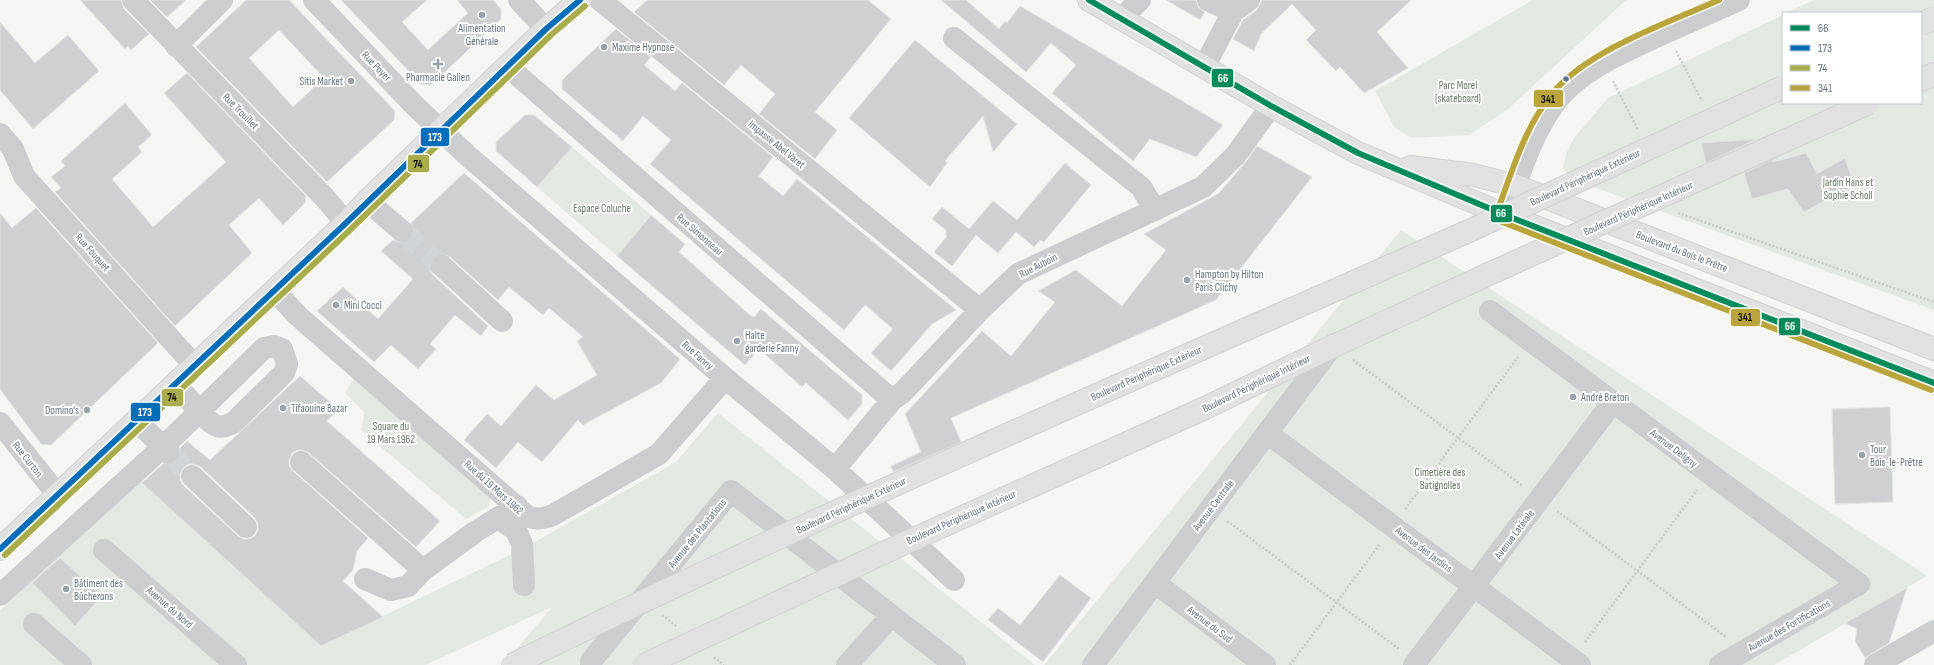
<svg xmlns="http://www.w3.org/2000/svg" width="1934" height="665" font-family="'Sofia Sans Condensed',sans-serif">
  <rect width="100%" height="100%" fill="#f5f5f4"/>
  <!-- green -->
  <path fill="#e4e8e2" d="M1533,0H1626L1508,109L1469,135L1412,138L1395,128L1375,91Z
    M1814,0H1934V310L1574,180L1563,168L1566,154L1574,138L1608,98L1783,15V103H1921V13H1786Z
    M572,147L651,215L617,256L537,187Z
    M1401,230L1927,576L1774,665H1044Z
    M354,378L487,493L491,499L489,506L466,519L361,430L365,413L345,393Z
    M718,413L1035,665H503L552,607L425,665H0V611L139,479L321,646L526,547L676,462Z"/>
  <!-- building -->
  <path fill="#ced0d1" stroke="#e4e4e4" fill-rule="evenodd" d="M80,0H121L124,9L149,34L131,50L128,46L125,49Z
    M150,0H186L167,17Z
    M246,0H289L395,111L394,120L327,182L196,47ZM279,30L324,78L293,107L249,58Z
    M341,0H427L402,22L428,50L468,13L457,0H493L501,9V19L431,85L421,84Z
    M647,0H868L891,19L815,112L837,130L815,159L759,114L775,94L741,65L724,85L634,12Z
    M941,0H966L999,29L1005,21L1007,23L1020,6L1223,125L1196,157L1150,139L1133,161L1052,93L1076,65L1051,43L1026,72Z
    M1166,0H1196L1198,7L1205,12L1200,20Z
    M1262,0H1411L1377,32L1408,68L1364,93L1340,67L1336,71L1306,40L1316,30L1292,4L1261,34L1254,51L1233,39L1243,20L1257,10Z
    M0,22L35,63L68,35L99,71L33,129L0,90Z
    M616,29L651,57L644,65L675,91L682,83L773,157L759,176L783,196L797,179L956,310L932,324L891,371L871,353L893,329L865,305L844,330L650,164L671,140L643,116L623,141L562,89V80Z
    M915,40L1017,124L993,152L983,116L945,161L947,163L930,187L849,118Z
    M187,73L306,196L305,203L283,225L259,198L229,225L252,253L175,326L55,192L61,188L51,177L65,166L61,161L125,103L152,135L138,147L142,152L112,179L153,227L226,162L164,93Z
    M525,115H534L572,147L537,187L496,151V142Z
    M1757,139L1706,163L1701,143Z
    M1257,146L1312,177L1216,300L951,418L961,442L893,472L891,466L921,452L905,414L982,331L1011,356L1055,302L1038,291L1076,270L1122,306L1166,250L1144,234L1218,194L1245,163Z
    M1806,153L1817,174L1845,158L1854,185L1804,212L1788,189L1752,199L1744,173L1772,160L1773,162Z
    M1065,163L1091,185L1044,242L1040,240L1034,247L1016,232L998,253L976,235L952,266L934,252L947,236L945,234L947,231L932,219L942,207L969,229L993,201L1017,220Z
    M464,173L680,359L661,383L583,425L578,420L542,462L518,442L496,468L464,440L487,414L501,426L536,385L554,400L597,375L577,341L583,337L549,308L543,315L509,287L498,300L450,257L444,254H438L433,258L430,264V270L433,275L488,326L481,336L455,315L430,344L436,349L418,369L391,345L374,362L317,311L343,287L378,319L413,279L381,251L393,240L400,243H406L411,239L414,233L411,223Z
    M36,208L158,343L51,445L41,444L0,389V213L12,228Z
    M651,215L685,244L679,252L751,316L754,317L761,309L862,395V404L848,420L806,383L802,387L759,349L745,365L617,256Z
    M300,376L338,409L327,421L440,521L416,547L309,453L303,450H297L292,453L289,460V466L293,471L368,538L357,551L353,570L343,581L383,617L321,646L142,483L164,463L171,464L177,461L180,455V448L187,441L210,460ZM188,464H194L201,467L255,518L258,523V530L255,536L249,539H244L238,536L183,485L180,480V474L183,468Z
    M1890,407L1893,502L1835,504L1832,409Z
    M60,558L102,596L75,626L32,583Z
    M1060,575L1091,598L1043,662L988,620L998,608L1020,625Z
    M1907,588L1889,643L1865,658L1855,641L1857,629L1845,623Z"/>
  <g fill="none" stroke-linecap="round" stroke-linejoin="round">
    <!-- minor-tunnel -->
    <path stroke="#d1d5d8" stroke-width="22" stroke-dasharray="22 11" stroke-linecap="butt" d="M402,231L442,266
      M168,452L192,476"/>
    <defs>
      <path id="major" d="M1089,0L1271,106L1358,153L1505,215L1934,383
        M1410,167L1474,175L1516,186L1934,349
        M0,549L346,223L367,201L546,29L580,0"/>
      <path id="highway" d="M1921,80L1934,74"/>
    </defs>
    <!-- major casing -->
    <use href="#major" stroke="#d1d2d2" stroke-width="24"/>
    <!-- highway casing -->
    <use href="#highway" stroke="#d1d1d2" stroke-width="24"/>
    <!-- path -->
    <path stroke="#cacaca" stroke-width="2.5" stroke-dasharray="2 2" stroke-linecap="butt" d="M1676,51L1702,101
      M1613,81L1638,130
      M1678,213L1934,302
      M1353,360L1523,486
      M1405,509L1518,357
      M1557,511L1726,637
      M1227,521L1399,649
      M662,615L676,626
      M1585,642L1697,490
      M714,657L724,665
      M1290,665L1380,544"/>
    <!-- minor -->
    <path stroke="#cbcdce" stroke-width="22" d="M133,0L325,198L346,223
      M314,0L415,106L468,156L725,378L835,469L954,580
      M519,0L546,29
      M600,0L980,310
      M1208,0L1233,12
      M1121,19L1140,0
      M954,38L1141,187L1155,210
      M176,46L222,0
      M508,67L892,400
      M1204,67L1233,12L1249,0
      M0,134L13,149L24,176L194,365
      M367,201L402,231
      M1505,215C1519,176 1532,132 1558,99C1582,69 1624,52 1658,36C1685,24 1712,12 1739,0
      M442,266L502,321
      M275,291L298,316L527,516C536,520 544,519 553,515L659,454L725,378
      M1490,311L1859,584L1720,665
      M136,420L168,452
      M0,423L57,494
      M1267,433L1580,665
      M301,462L423,570L475,532L517,506
      M835,469L892,400L903,392L980,310L1018,274L1203,187L1235,156L1271,106
      M192,476L246,527
      M498,518L516,530L522,544L524,585
      M104,550L236,665
      M365,579L391,590L408,586L423,570
      M1155,583L1265,665
      M0,595L163,447L264,348L274,346L282,349L287,364L284,373L233,423C227,425 223,428 217,426C209,425 182,391 175,383
      M34,624L81,665
      M591,665V661L731,491L955,665
      M847,665L891,616
      M1093,665L1333,345
      M1414,665L1613,402
      M1875,665L1934,631"/>
    <!-- major -->
    <use href="#major" stroke="#e0e1e0" stroke-width="22"/>
    <!-- highway -->
    <use href="#highway" stroke="#e0e1e0" stroke-width="22"/>
    <defs>
      <path id="highway-bridge" d="M1921,24L1934,18
        M512,665C827,509 1150,373 1471,230C1575,183 1679,134 1783,87
        M644,665L905,543L1205,408L1323,351L1491,273L1869,103"/>
    </defs>
    <!-- highway-bridge casing -->
    <use href="#highway-bridge" stroke="#d1d1d2" stroke-width="24" stroke-linecap="butt"/>
    <!-- highway-bridge -->
    <use href="#highway-bridge" stroke="#e0e1e0" stroke-width="22"/>
    <defs>
      <path id="bus-1" d="M1089,0L1271,106L1358,153L1505,215L1934,383"/>
      <path id="bus-2" d="M0,549L346,223L546,29L580,0"/>
      <path id="bus-3" d="M5,555L351,229L551,35L585,6"/>
      <path id="bus-4" d="M1719,0C1669,22 1586,51 1552,94C1524,128 1512,172 1497,212L1498,219L1502,222L1931,390"/>
    </defs>
    <!-- bus-1 casing -->
    <use href="#bus-1" stroke="#fff" stroke-width="9"/>
    <!-- bus-2 casing -->
    <use href="#bus-2" stroke="#fff" stroke-width="9"/>
    <!-- bus-3 casing -->
    <use href="#bus-3" stroke="#fff" stroke-width="9"/>
    <!-- bus-4 casing -->
    <use href="#bus-4" stroke="#fff" stroke-width="9"/>
    <!-- bus-1 -->
    <use href="#bus-1" stroke="#008b5a" stroke-width="6"/>
    <!-- bus-2 -->
    <use href="#bus-2" stroke="#006db8" stroke-width="6"/>
    <!-- bus-3 -->
    <use href="#bus-3" stroke="#a9ac4a" stroke-width="6"/>
    <!-- bus-4 -->
    <use href="#bus-4" stroke="#baa53c" stroke-width="6"/>
  </g>
  <!-- markers -->
  <g fill="#97a2ab" stroke="#fff" stroke-width="1.5">
    <circle cx="482" cy="15" r="4"/>
    <circle cx="604" cy="47" r="4"/>
    <path d="M436 58h4v4h4v4h-4v4h-4v-4h-4v-4h4z"/>
    <circle cx="351" cy="81" r="4"/>
    <circle cx="1187" cy="280" r="4"/>
    <circle cx="336" cy="305" r="4"/>
    <circle cx="737" cy="341" r="4"/>
    <circle cx="1573" cy="397" r="4"/>
    <circle cx="283" cy="408" r="4"/>
    <circle cx="87" cy="410" r="4"/>
    <circle cx="1862" cy="455" r="4"/>
    <circle cx="66" cy="589" r="4"/>
  </g>
  <circle fill="#657584" stroke="#fff" stroke-width="1.5" cx="1566" cy="79" r="3.5"/>
  <g text-anchor="middle" stroke-width="4" stroke-linejoin="round" paint-order="stroke">
    <!-- poi labels -->
    <g font-size="11" fill="#657584" stroke="#fff" text-anchor="start">
      <text x="482" y="32" text-anchor="middle">Alimentation<tspan x="482" dy="13">Générale</tspan></text>
      <text x="612" y="51">Maxime Hypnose</text>
      <text x="438" y="81" text-anchor="middle">Pharmacie Galien</text>
      <text x="343" y="85" text-anchor="end">Sitis Market</text>
      <text x="1195" y="278">Hampton by Hilton<tspan x="1195" dy="13">Paris Clichy</tspan></text>
      <text x="344" y="309">Mini Cocci</text>
      <text x="745" y="339">Halte<tspan x="745" dy="13">garderie Fanny</tspan></text>
      <text x="1581" y="401">André Breton</text>
      <text x="291" y="412">Tifaouine Bazar</text>
      <text x="79" y="414" text-anchor="end">Domino's</text>
      <text x="1870" y="453">Tour<tspan x="1870" dy="13">Bois-le-Prêtre</tspan></text>
      <text x="74" y="587">Bâtiment des<tspan x="74" dy="13">Bûcherons</tspan></text>
    </g>
    <!-- street labels -->
    <g font-size="11" fill="#657584" stroke="#fff">
      <text transform="translate(377 66) rotate(46)" y="4">Rue Poyer</text>
      <text transform="translate(241 111) rotate(45)" y="4">Rue Trouillet</text>
      <text transform="translate(777 144) rotate(39)" y="4">Impasse Abel Varet</text>
      <text transform="translate(1585 177) rotate(-25)" y="4">Boulevard Périphérique Extérieur</text>
      <text transform="translate(1638 208) rotate(-24)" y="4">Boulevard Périphérique Intérieur</text>
      <text transform="translate(700 234) rotate(41)" y="4">Rue Simonneau</text>
      <text transform="translate(1682 251) rotate(21)" y="4">Boulevard du Bois le Prêtre</text>
      <text transform="translate(93 252) rotate(48)" y="4">Rue Fouquet</text>
      <text transform="translate(1038 265) rotate(-27)" y="4">Rue Auboin</text>
      <text transform="translate(698 355) rotate(41)" y="4">Rue Fanny</text>
      <text transform="translate(1146 373) rotate(-24)" y="4">Boulevard Périphérique Extérieur</text>
      <text transform="translate(1256 383) rotate(-26)" y="4">Boulevard Périphérique Intérieur</text>
      <text transform="translate(1674 448) rotate(37)" y="4">Avenue Deligny</text>
      <text transform="translate(28 459) rotate(52)" y="4">Rue Curton</text>
      <text transform="translate(494 487) rotate(42)" y="4">Rue du 19 Mars 1962</text>
      <text transform="translate(851 505) rotate(-25)" y="4">Boulevard Périphérique Extérieur</text>
      <text transform="translate(1213 505) rotate(-53)" y="4">Avenue Centrale</text>
      <text transform="translate(961 517) rotate(-24)" y="4">Boulevard Périphérique Intérieur</text>
      <text transform="translate(697 533) rotate(-51)" y="4">Avenue des Plantations</text>
      <text transform="translate(1514 534) rotate(-53)" y="4">Avenue Latérale</text>
      <text transform="translate(1424 549) rotate(37)" y="4">Avenue des Jardins</text>
      <text transform="translate(170 607) rotate(41)" y="4">Avenue du Nord</text>
      <text transform="translate(1210 624) rotate(37)" y="4">Avenue du Sud</text>
      <text transform="translate(1789 625) rotate(-30)" y="4">Avenue des Fortifications</text>
    </g>
    <!-- park labels -->
    <g font-size="11" fill="#687b64" stroke="#fff">
      <text x="1458" y="89">Parc Morel<tspan x="1458" dy="13">(skateboard)</tspan></text>
      <text x="1848" y="186">Jardin Hans et<tspan x="1848" dy="13">Sophie Scholl</tspan></text>
      <text x="602" y="212">Espace Coluche</text>
      <text x="391" y="430">Square du<tspan x="391" dy="13">19 Mars 1962</tspan></text>
      <text x="1440" y="476">Cimetière des<tspan x="1440" dy="13">Batignolles</tspan></text>
    </g>
  </g>
  <g stroke="#fff" stroke-width="1.5">
    <rect x="1211" y="68" width="23" height="20" rx="4" fill="#008b5a"/>
    <rect x="1533" y="89" width="31" height="19" rx="4" fill="#baa53c"/>
    <rect x="420" y="127" width="30" height="20" rx="4" fill="#006db8"/>
    <rect x="407" y="154" width="23" height="19" rx="4" fill="#a9ac4a"/>
    <rect x="1490" y="204" width="23" height="19" rx="4" fill="#008b5a"/>
    <rect x="1730" y="308" width="31" height="19" rx="4" fill="#baa53c"/>
    <rect x="1778" y="317" width="23" height="19" rx="4" fill="#008b5a"/>
    <rect x="161" y="388" width="23" height="19" rx="4" fill="#a9ac4a"/>
    <rect x="130" y="402" width="31" height="20" rx="4" fill="#006db8"/>
  </g>
  <g font-size="11" text-anchor="middle" font-weight="bold" fill="#fff">
    <text x="1223" y="82">66</text>
    <text x="435" y="141">173</text>
    <text x="1501" y="217">66</text>
    <text x="1790" y="330">66</text>
    <text x="145" y="416">173</text>
  </g>
  <g font-size="11" text-anchor="middle" font-weight="bold" fill="#111">
    <text x="1548" y="103">341</text>
    <text x="418" y="168">74</text>
    <text x="1745" y="321">341</text>
    <text x="172" y="401">74</text>
  </g>
  <!-- legend -->
  <rect x="1782" y="12" width="140" height="92" fill="#ffffff" stroke="#c1c8ce"/>
  <rect x="1790" y="25" width="20" height="6" fill="#008b5a" stroke="#c1c8ce"/>
  <text x="1818" y="32" font-size="12" fill="#657584">66</text>
  <rect x="1790" y="45" width="20" height="6" fill="#006db8" stroke="#c1c8ce"/>
  <text x="1818" y="52" font-size="12" fill="#657584">173</text>
  <rect x="1790" y="65" width="20" height="6" fill="#a9ac4a" stroke="#c1c8ce"/>
  <text x="1818" y="72" font-size="12" fill="#657584">74</text>
  <rect x="1790" y="85" width="20" height="6" fill="#baa53c" stroke="#c1c8ce"/>
  <text x="1818" y="92" font-size="12" fill="#657584">341</text>
</svg>
